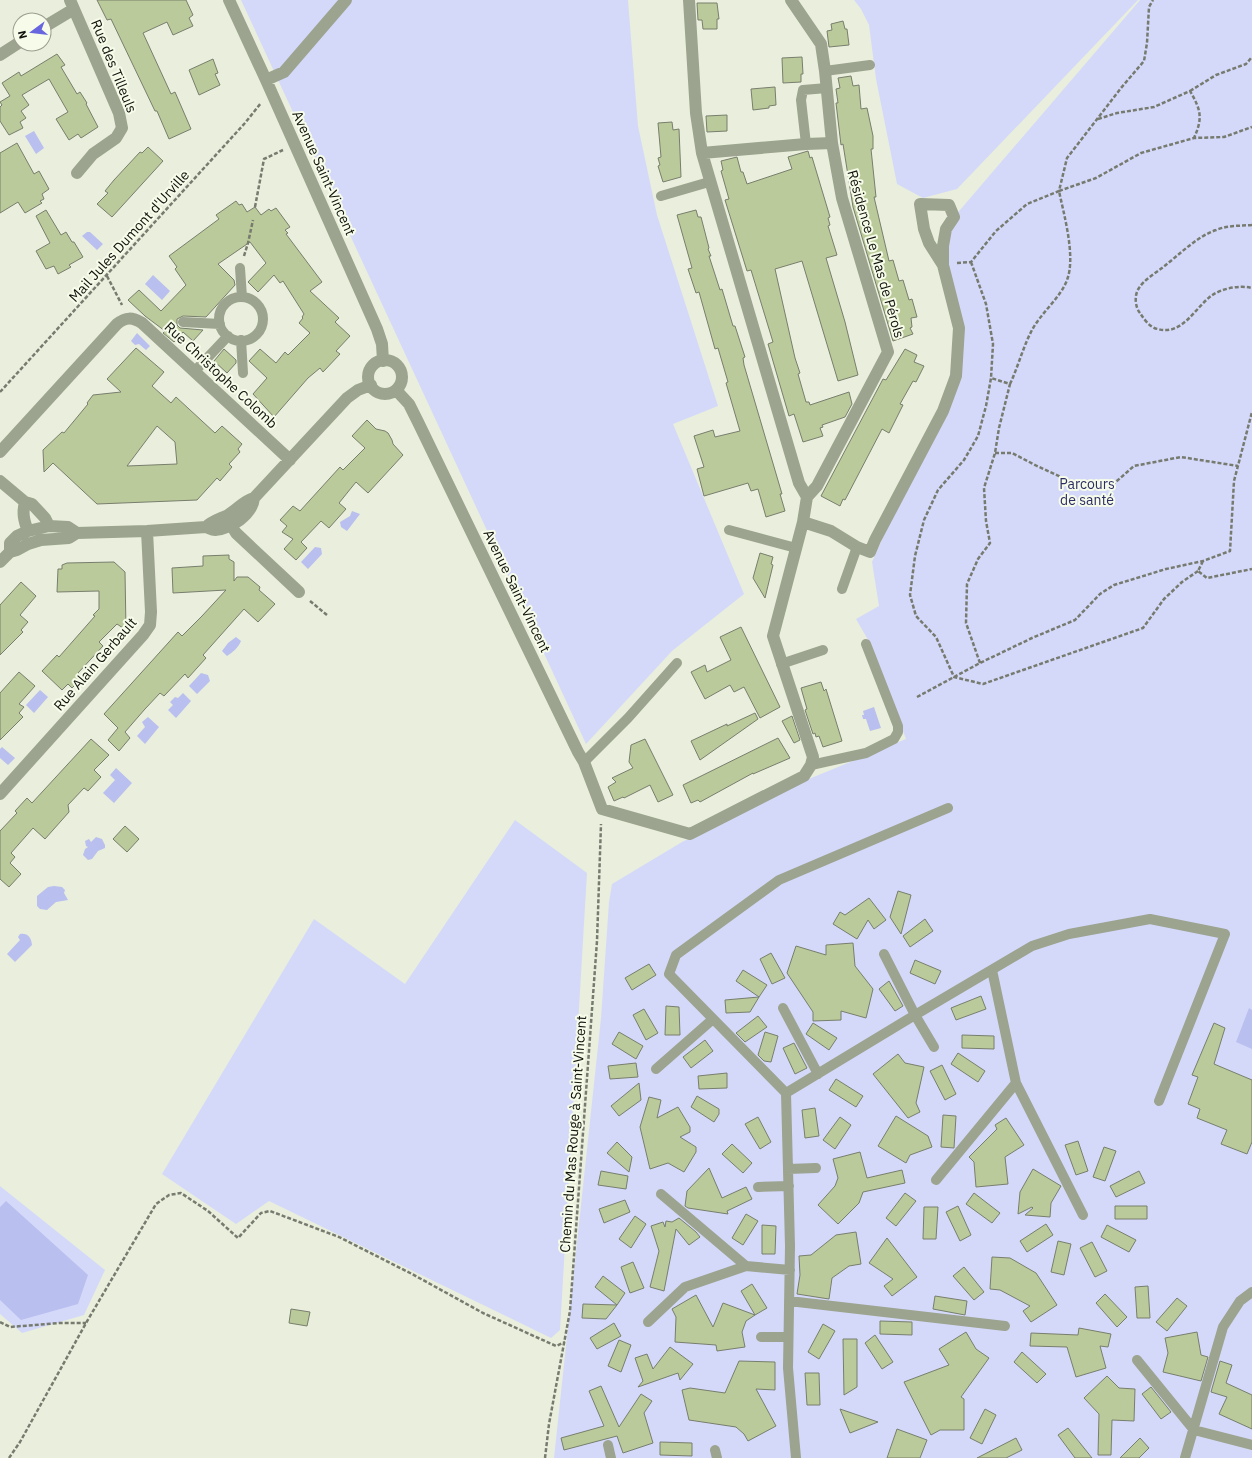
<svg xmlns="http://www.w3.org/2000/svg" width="1252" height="1458" font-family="'IBM Plex Sans',sans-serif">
  <rect width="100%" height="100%" fill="#e9efdc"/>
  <!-- green -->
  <path fill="#d4d9fa" d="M241,0H628L638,126L657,215L718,406L673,424L744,594L672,651L586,744Z
    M854,0H1138L957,189L923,198L897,184L876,79L869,25L861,9Z
    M1140,0H1252V1458H554L601,1018L609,902L612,884L682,842L804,781L906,739L871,645L856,619L879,606L872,562L917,459L943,411L959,328L943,265L954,217Z
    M515,820L587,873L560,1330L551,1338L269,1201L236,1224L162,1174L314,919L405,984Z
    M0,1186L105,1270L84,1315L22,1333L0,1314Z"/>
  <!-- water -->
  <path fill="#b9bfee" d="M34,131L44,148L36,154L25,136Z
    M87,232H90L103,244L97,250L82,236Z
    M153,275L170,291L162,300L145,284Z
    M137,333L150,346L146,350L139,344L135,345L131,341Z
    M352,511L360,514L347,531L341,527L340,522L350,516Z
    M315,547L321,548L322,554L308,569L301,562Z
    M236,637L241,641C238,648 233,652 227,656L222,651L228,643Z
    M201,673L208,675L210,681L197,694L189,686Z
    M40,690L48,697L34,713L26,705Z
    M183,693L191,701L176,718L168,710L173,705L170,702L175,697L178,698Z
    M874,707L881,728L870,731L866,719H863L862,715H864L863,711Z
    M148,717L159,727L145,744L137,736L145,727L142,722Z
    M2,747L15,758L8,765L0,758V749Z
    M116,768L132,783L114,803L103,793L115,780L110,775Z
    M96,837L102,839L105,845V848L98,851L92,859L88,860L83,855L85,849L88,847L86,846L85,841L89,839L91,842Z
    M54,886L62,887L65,890L64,893L68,900L56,902L47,910L40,909L37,906V896L48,887Z
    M20,934C28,933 31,937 32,945L15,962L7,954L20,940L18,937Z
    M1249,1008L1252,1010V1049L1236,1042Z
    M6,1201L88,1275L78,1304L21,1320L0,1300V1207Z"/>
  <!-- building -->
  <path fill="#bbca9a" stroke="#787e6d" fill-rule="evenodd" d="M97,0H186L193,15L189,18L193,26L173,35L167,22L143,33L171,94L175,92L191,129L169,139L157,111H155L111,19L107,20Z
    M697,3H717L719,19H717V29H703L702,20H698Z
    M843,21L845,29H847L849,45L829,47L827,31L832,30L831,24Z
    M57,54L65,65L61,67L77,94L80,92L87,103L86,104L98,127L81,138L78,134L69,140L56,119L68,112L49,79L22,95L29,105L21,111L26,118L20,122L23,128L9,135L0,121V107L2,105L0,102L10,96L2,83L19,72L21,76Z
    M802,57L803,74H801V82L783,83L782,58Z
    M213,59L218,73L215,74L220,85L199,95L189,70Z
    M851,76L853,86L859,85L861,109L867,108L873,136V149H871L876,197H874L889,261L893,260L899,281L903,280L909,300L912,299L917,317L911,318L912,327L910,328L913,334L893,341L853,207L843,144L841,145L836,103H838L836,89L840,88L838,78Z
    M775,87L776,105L769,106V108L753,110L751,89Z
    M727,115V131L707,132L706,116Z
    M672,122L673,130L679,129L681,177L663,182L658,166L660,165L658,158L661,157L658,123Z
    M17,143L34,174L39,171L49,189L42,194L44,199L40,201L42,203L25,213L18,202L0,213V153Z
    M148,147L163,161L112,217L97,204L108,193L105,191L114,180L140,152L142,153Z
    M808,151L810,158L812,157L830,217L828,218L830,225L828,226L837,255L826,258L845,322L858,375L838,381L802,261L775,269L795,358L800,373L798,374L806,402H809L810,405L849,392L852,404L845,417L822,425L823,427L820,428L823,436L803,442L794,414L789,416L768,344L773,342L751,270L747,271L725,200L729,199L721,171L723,170L721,161L737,157L741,172H743L747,184L792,169L788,157Z
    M236,201L239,205L242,204L247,212L255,207L261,215L269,209L271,211L276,208L290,227L285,230L288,233L286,234L322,282L310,291L339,318L335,322L350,336L336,351L340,354L323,372L320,368L308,378L274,417L253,394L267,378L249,361L260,349L276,363L285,352L288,355L310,333L299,323L303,318L302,317L304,314L283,281L280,283L274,275L258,292L248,282L266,263L250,242L218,264L234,280L235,285L206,317L183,316L177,319V325L180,328L203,330L193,341L183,332L174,342L163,333L165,331L145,316L128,300L139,290L161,311L186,285L175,269L177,267L169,256L219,219L216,215Z
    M46,210L61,235L66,232L72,242H74L83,257L69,265L71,267L58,274L54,266L46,269L36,251L50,243L36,216Z
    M696,210L698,217H701L709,248L708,249L711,256H709L720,290L722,289L733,326H735L745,357L743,358L744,365L782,494H780L785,511L766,517L758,489L751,491L748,483L704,496L697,469L704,467L694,436L713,430L715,437L740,431L726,383L728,382L718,348L715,349L699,292L696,293L688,269L692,268L677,215Z
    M136,348L164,372L152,386L171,403L176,397L215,433L222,426L242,444L238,449L240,452L229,464L232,467L220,481L217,478L197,500L97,504L53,463L44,472L43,450L62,432L64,433L88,404L87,403L93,395L121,392L107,379ZM157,426L175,442L177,464L127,466Z
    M224,349L236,360V363L227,373L214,361Z
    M905,349L917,355L914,362L924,366L916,382L913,381L900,404L903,405L889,433L882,429L845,500L843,499L840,506L821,496L883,379L886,380Z
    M367,420L376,429L385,431L388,433L392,440L393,444L403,455L368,493L356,482L339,503L346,509L329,528L321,521L301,542L307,548L296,560L284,549L293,539L282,532L287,526L280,520L293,506L300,511L340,467L343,470L365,448L352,436Z
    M760,553L773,557L771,564L773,565L765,598L753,578Z
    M229,555V559L234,562V581L237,577H248L260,587L259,590L275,604L258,622L244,609L203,655L206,658L188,678L185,674L164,696L160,693L145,709L125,732L130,738L119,751L108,740L118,728L104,714L178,632L182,636L202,616L226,590L173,593L172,568L203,566V556Z
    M114,562L125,572L126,630L117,624L99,642L103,646L78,673L82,678L72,688L68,684L62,690L42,671L57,655L59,657L95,616L93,615L99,609V591L57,592L58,569H62V565L67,563Z
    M21,582L36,596L20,615L28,622L21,630L23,632L0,655V605Z
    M741,627L780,707L760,718L744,687L734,692L730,685L705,699L691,672L705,665L707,672L731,660L720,637Z
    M19,672L35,686L19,704L24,707L19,713L23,717L0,740V693Z
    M821,682L824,691L826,689L842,741L823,747L819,736L816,737L815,733L813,734L805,710L807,709L801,688Z
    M755,713L758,719L700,760L691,741L727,724V726Z
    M792,716L800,740L794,743L782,721Z
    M778,738L790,758L753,774V773L700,802L698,800L691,803L683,785Z
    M91,739L109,755L94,770L101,777L88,791L84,788L68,805L69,812L45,839L33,828L11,853L15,857L10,863L21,874L9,887L0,879V831L17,813L15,811L27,798L32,803Z
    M645,739L673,795L658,802L650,785L624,798L623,797L614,801L608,787L616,782L612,778L633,768L629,762L631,745Z
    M125,826L139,839L127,852L113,839Z
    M898,891L911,895L901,934L890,917Z
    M869,898L886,920L874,929L868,920L857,939L833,924L840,912L845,915Z
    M925,919L933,931L910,947L903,936Z
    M853,943L855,966L873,989L866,1018L841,1011V1020L813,1021V1012L787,973L796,946L826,955V945Z
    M771,953L785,978L772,984L760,959Z
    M915,960L941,971L935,984L910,973Z
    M649,964L656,975L632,990L625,978Z
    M743,970L767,985L759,997L736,981Z
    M889,981L903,1006L895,1011L879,989Z
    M981,996L986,1009L956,1020L951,1008Z
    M759,997L750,1012L726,1013L725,1000Z
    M666,1006L679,1007L680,1035H665Z
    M644,1009L658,1033L646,1040L633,1015Z
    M758,1016L767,1027L745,1042L736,1033Z
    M813,1023L837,1038L829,1050L806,1034Z
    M1214,1023L1225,1028L1214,1064L1252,1080V1142L1247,1154L1221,1144L1227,1130L1197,1118L1200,1109L1188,1104L1198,1077L1192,1075Z
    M619,1032L643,1046L636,1059L612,1044Z
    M765,1032L778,1036L771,1062L764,1061L758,1055Z
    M962,1035L994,1036V1049L962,1048Z
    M705,1040L713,1051L691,1068L683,1057Z
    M794,1043L807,1068L795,1074L783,1048Z
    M958,1053L985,1071L978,1082L951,1064Z
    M898,1054L905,1063L924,1067L916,1103L920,1112L908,1118L873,1074Z
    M636,1063L638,1077L610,1079L608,1066Z
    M942,1065L956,1094L945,1100L930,1071Z
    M727,1073V1088L699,1089L698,1076Z
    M836,1079L863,1096L856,1107L829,1090Z
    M639,1083L641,1100L619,1116L611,1106Z
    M697,1096L719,1109V1114L714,1122L691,1107Z
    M649,1097L661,1100L657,1118L678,1107L690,1127V1132L680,1137L696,1147V1152L684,1172L668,1163L650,1169L640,1127Z
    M815,1108L819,1136L805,1138L802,1110Z
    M943,1115L956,1116L954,1148L941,1147Z
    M896,1116L928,1136L932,1147L910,1155L906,1163L878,1146Z
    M758,1117L771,1142L760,1149L745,1124Z
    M840,1117L851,1125L835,1149L823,1140Z
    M1006,1118L1024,1145L1005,1157L1008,1184L976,1187L974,1162L969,1157L997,1129L995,1125Z
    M1078,1141L1088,1171L1076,1175L1065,1145Z
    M617,1142L632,1157L629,1172L607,1153Z
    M732,1144L752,1163L743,1173L722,1154Z
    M1104,1147L1116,1151L1105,1181L1093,1177Z
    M860,1152L867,1178L902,1170L905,1183L863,1192L859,1203L838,1224L818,1205L835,1186L838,1178L833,1159Z
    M709,1168L722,1198L746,1187L752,1199L727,1211L728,1214L688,1208L685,1206L687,1191Z
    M1033,1169L1061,1186L1051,1203L1050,1217L1025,1215L1033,1208L1032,1207L1018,1214L1020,1192Z
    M601,1171L628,1176L626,1189L598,1185Z
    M1139,1171L1145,1183L1116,1197L1110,1186Z
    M905,1193L916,1201L896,1226L886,1218Z
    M974,1193L1000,1213L992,1223L966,1204Z
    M625,1200L630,1212L604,1223L599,1209Z
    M958,1206L971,1235L960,1241L946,1212Z
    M1115,1206H1147V1219H1115Z
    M924,1207H938L936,1239H923Z
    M746,1214L758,1221L743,1245L732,1238Z
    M635,1216L646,1224L631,1248L619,1239Z
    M679,1218L696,1232L700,1237L689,1245L676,1229L664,1291L650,1287L659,1251L651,1226L663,1222L665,1227L666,1221L672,1222Z
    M1046,1224L1053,1235L1027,1252L1020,1241Z
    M762,1225L776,1226L775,1254H762Z
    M1107,1225L1136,1240L1129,1252L1101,1237Z
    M856,1232L861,1264L849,1266L832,1278L829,1299L797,1294L800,1275L799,1256L811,1255L836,1235Z
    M887,1238L917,1277L892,1296L884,1286L893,1279L869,1263Z
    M1058,1241L1071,1244L1064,1275L1051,1272Z
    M1092,1242L1107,1271L1095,1277L1080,1248Z
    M992,1257L1010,1258L1036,1273L1057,1305L1031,1322L1023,1311L1030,1306L1000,1290L990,1289Z
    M633,1262L644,1288L630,1293L621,1267Z
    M964,1267L984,1292L974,1300L953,1276Z
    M603,1276L625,1293L617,1305L595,1287Z
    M752,1284L767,1308L755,1315L741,1291Z
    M1148,1286L1150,1318H1137L1135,1287Z
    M1105,1294L1127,1317L1117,1327L1096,1303Z
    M696,1295L713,1327L723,1303L755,1315L746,1321L742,1332L745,1347L717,1351L716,1345L675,1342L676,1317L672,1309Z
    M935,1296L967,1301L965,1315L933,1309Z
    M1177,1298L1187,1306L1167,1331L1156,1322Z
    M583,1304L617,1305L606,1319L582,1318Z
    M291,1309L310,1312L307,1326L289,1323Z
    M880,1321L912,1322V1335L880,1334Z
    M614,1323L621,1336L597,1349L590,1338Z
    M823,1324L835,1331L819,1359L808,1352Z
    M1079,1328L1111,1334L1108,1347L1100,1346L1106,1368L1076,1377L1067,1347L1030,1346L1031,1333L1078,1335Z
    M966,1332L976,1349L989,1358L961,1397L964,1399V1430H940L931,1435L904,1382L949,1365L939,1349Z
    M1197,1332L1201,1355L1208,1357L1201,1381L1163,1372L1168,1353L1165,1338Z
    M875,1335L893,1362L882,1369L865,1343Z
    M843,1339H857V1387L844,1395Z
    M619,1340L631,1345L621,1372L608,1366Z
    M670,1347L693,1364L680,1380L678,1373L638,1387L643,1381L635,1358L647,1354L653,1369Z
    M1022,1352L1046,1374L1037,1383L1014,1362Z
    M739,1361L775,1362V1390L756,1389L776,1426L748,1441L744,1434L736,1427L689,1420L682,1390L690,1388L725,1393Z
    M1220,1361L1232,1365L1226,1383L1252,1395V1429L1219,1414L1227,1397L1211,1392Z
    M805,1373H819L820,1405H807Z
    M1107,1376L1119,1388L1135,1389L1134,1421L1112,1420L1111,1455H1098L1099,1414L1084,1398Z
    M601,1386L619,1427L641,1394L652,1401L644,1413L653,1443L623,1453L617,1436L564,1450L561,1438L604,1426L589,1391Z
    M1151,1387L1171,1412L1161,1419L1142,1394Z
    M840,1409L878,1422L850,1433Z
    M985,1409L996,1415L982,1444L970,1438Z
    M1068,1428L1092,1458H1075L1058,1435Z
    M897,1429L927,1440L920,1458H887Z
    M1016,1438L1022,1450L1006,1458H977Z
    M1140,1438L1149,1448L1139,1458H1120Z
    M660,1442L692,1443V1456L660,1455Z"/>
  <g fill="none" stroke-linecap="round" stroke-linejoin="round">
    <!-- path -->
    <path stroke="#777b6f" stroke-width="2.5" stroke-dasharray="4 2" stroke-linecap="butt" d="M1190,91L1216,75L1246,64L1252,57
      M1098,119L1117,113L1154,107L1190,91C1201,110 1203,118 1194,138
      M255,207L264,159L283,150
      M1252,225C1240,226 1228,225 1216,230C1196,237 1179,255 1162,268C1154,274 1144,280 1139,288C1134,295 1135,307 1140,313C1144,319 1150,328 1158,329C1182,336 1195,308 1211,296C1222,288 1240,285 1252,288
      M244,256L248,243L253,220
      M971,262L986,304L993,344L991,378
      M957,263L971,262L996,231L1027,204L1059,191L1067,158L1121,88L1144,61L1147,43L1149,7L1153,0
      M107,276L122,305
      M1010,384C1018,367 1023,347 1032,330C1041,313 1061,297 1067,280C1076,257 1064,215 1059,191L1096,178L1141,153L1194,138L1224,137L1252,127
      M0,392L245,123L261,103
      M995,453H1012L1037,466L1087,489L1110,487L1134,466L1181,457L1238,466
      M1203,561L1198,571L1207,578L1252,569
      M310,601L327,615
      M980,663L966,623L967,584L978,559L990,543L986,521L984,488L995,453L999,428L1010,384L991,378L986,406L978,436L964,460L938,490L924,520L915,556L910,595L916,616L936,637L954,677L983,684L1143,628L1164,599L1182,582L1198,571
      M917,697L980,663L1032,638L1075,620L1100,594L1114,585L1166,569L1203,561L1230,551L1234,481L1252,412
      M0,1322L10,1327L59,1323H86
      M9,1458L20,1442L86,1323L156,1204L169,1195L181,1193L208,1211L238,1238L261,1213L270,1211L339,1237L412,1274L483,1313L556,1346L565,1342
      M545,1458L549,1424L570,1311L597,941L601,824"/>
    <!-- service -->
    <path stroke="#9ca38e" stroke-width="10" d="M825,71L870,65
      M806,144L801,100L803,90L827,88
      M661,196L709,182
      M240,268L242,297
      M219 319a22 22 0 1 1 44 0a22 22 0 1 1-44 0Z
      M183,322L220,324
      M241,340L243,373
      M195,371L228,336
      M729,530L796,548
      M842,589L857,547
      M781,664L823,650
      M584,762L628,718L677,663
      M811,765L866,753L894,739L898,732V726L866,644
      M884,954L915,1015L934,1047
      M783,1008L818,1074
      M656,1069L713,1019
      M1016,1083L1083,1215
      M786,1093L669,974L676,955L779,880L948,808
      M788,1169L816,1168
      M936,1180L1016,1083L992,970
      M758,1187L789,1186
      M661,1194L746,1266L790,1270
      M789,1301L1005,1326
      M648,1322L685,1287L746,1266
      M761,1337H788
      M1137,1360L1194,1430L1252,1445
      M608,1445L611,1458
      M715,1450L717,1458
      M796,1458L788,1368L790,1246L786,1093L915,1015L1032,946L1069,934L1150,919L1225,934L1159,1101
      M1185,1458L1223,1327L1240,1301L1252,1292"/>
    <!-- minor -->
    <path stroke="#9ca38e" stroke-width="12" d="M70,0L119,113L122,128L116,138L93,154L77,173
      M229,0L266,80L377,329L382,344L383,361
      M689,0L696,113L702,153
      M791,0L821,44L825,71L832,143
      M44,27L74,9
      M0,55L20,42
      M266,80L284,72L346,0
      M368 377a17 17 0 1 1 34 0a17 17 0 1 1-34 0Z
      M396,390L409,404L418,422L578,752L584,762L602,809L690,834L804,776L811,765L813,757L773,636L803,522L807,497L817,486L888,352L842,198L832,143L806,144L702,153L799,483L807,497
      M0,452L117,324C126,317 132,317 142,323L290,460
      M0,481L25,502L32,504L45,518L49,526
      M25,502C22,513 24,521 28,531
      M227,518L236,533L299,592
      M803,522L831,531L857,547L870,552L875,540L943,411L956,376L959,328L943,265V246L946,229L954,217L949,205L920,204L924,229L929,243L943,265
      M206,527C212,521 220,519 228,515C238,509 243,501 254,498L347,398L358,390L371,385
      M10,552V543L17,536L28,531L49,526L68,527L77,533
      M0,562L10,552L17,550L28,544L41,540L69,538L77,533L147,531L206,527C209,528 212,530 215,530C232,528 252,515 254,498
      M0,794L143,635L150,625L151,612L147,531"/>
  </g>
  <g text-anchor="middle" stroke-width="4" stroke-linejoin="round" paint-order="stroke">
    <!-- street labels -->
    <g font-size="14" fill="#0f110b" stroke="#f6fce9">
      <text transform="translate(114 66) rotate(68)" y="5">Rue des Tilleuls</text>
      <text transform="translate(324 173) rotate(66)" y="5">Avenue Saint-Vincent</text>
      <text transform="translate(129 236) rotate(-48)" y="5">Mail Jules Dumont d'Urville</text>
      <text transform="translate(876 254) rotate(74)" y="5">Résidence Le Mas de Pérols</text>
      <text transform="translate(221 375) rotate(43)" y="5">Rue Christophe Colomb</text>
      <text transform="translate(517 591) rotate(64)" y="5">Avenue Saint-Vincent</text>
      <text transform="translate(95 664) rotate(-49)" y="5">Rue Alain Gerbault</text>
      <text transform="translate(573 1134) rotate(-86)" y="5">Chemin du Mas Rouge à Saint-Vincent</text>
    </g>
    <!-- park labels -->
    <g font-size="14" fill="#2d2d65" stroke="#f6fce9">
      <text x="1087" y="489">Parcours<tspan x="1087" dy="16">de santé</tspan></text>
    </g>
  </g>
  <!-- north arrow -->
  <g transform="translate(32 32) rotate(255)"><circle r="19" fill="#f6fce9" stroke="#9a9e90"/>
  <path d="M0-3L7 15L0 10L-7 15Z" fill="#6766df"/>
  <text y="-6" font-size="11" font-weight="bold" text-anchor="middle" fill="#0f110b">N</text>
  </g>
</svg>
